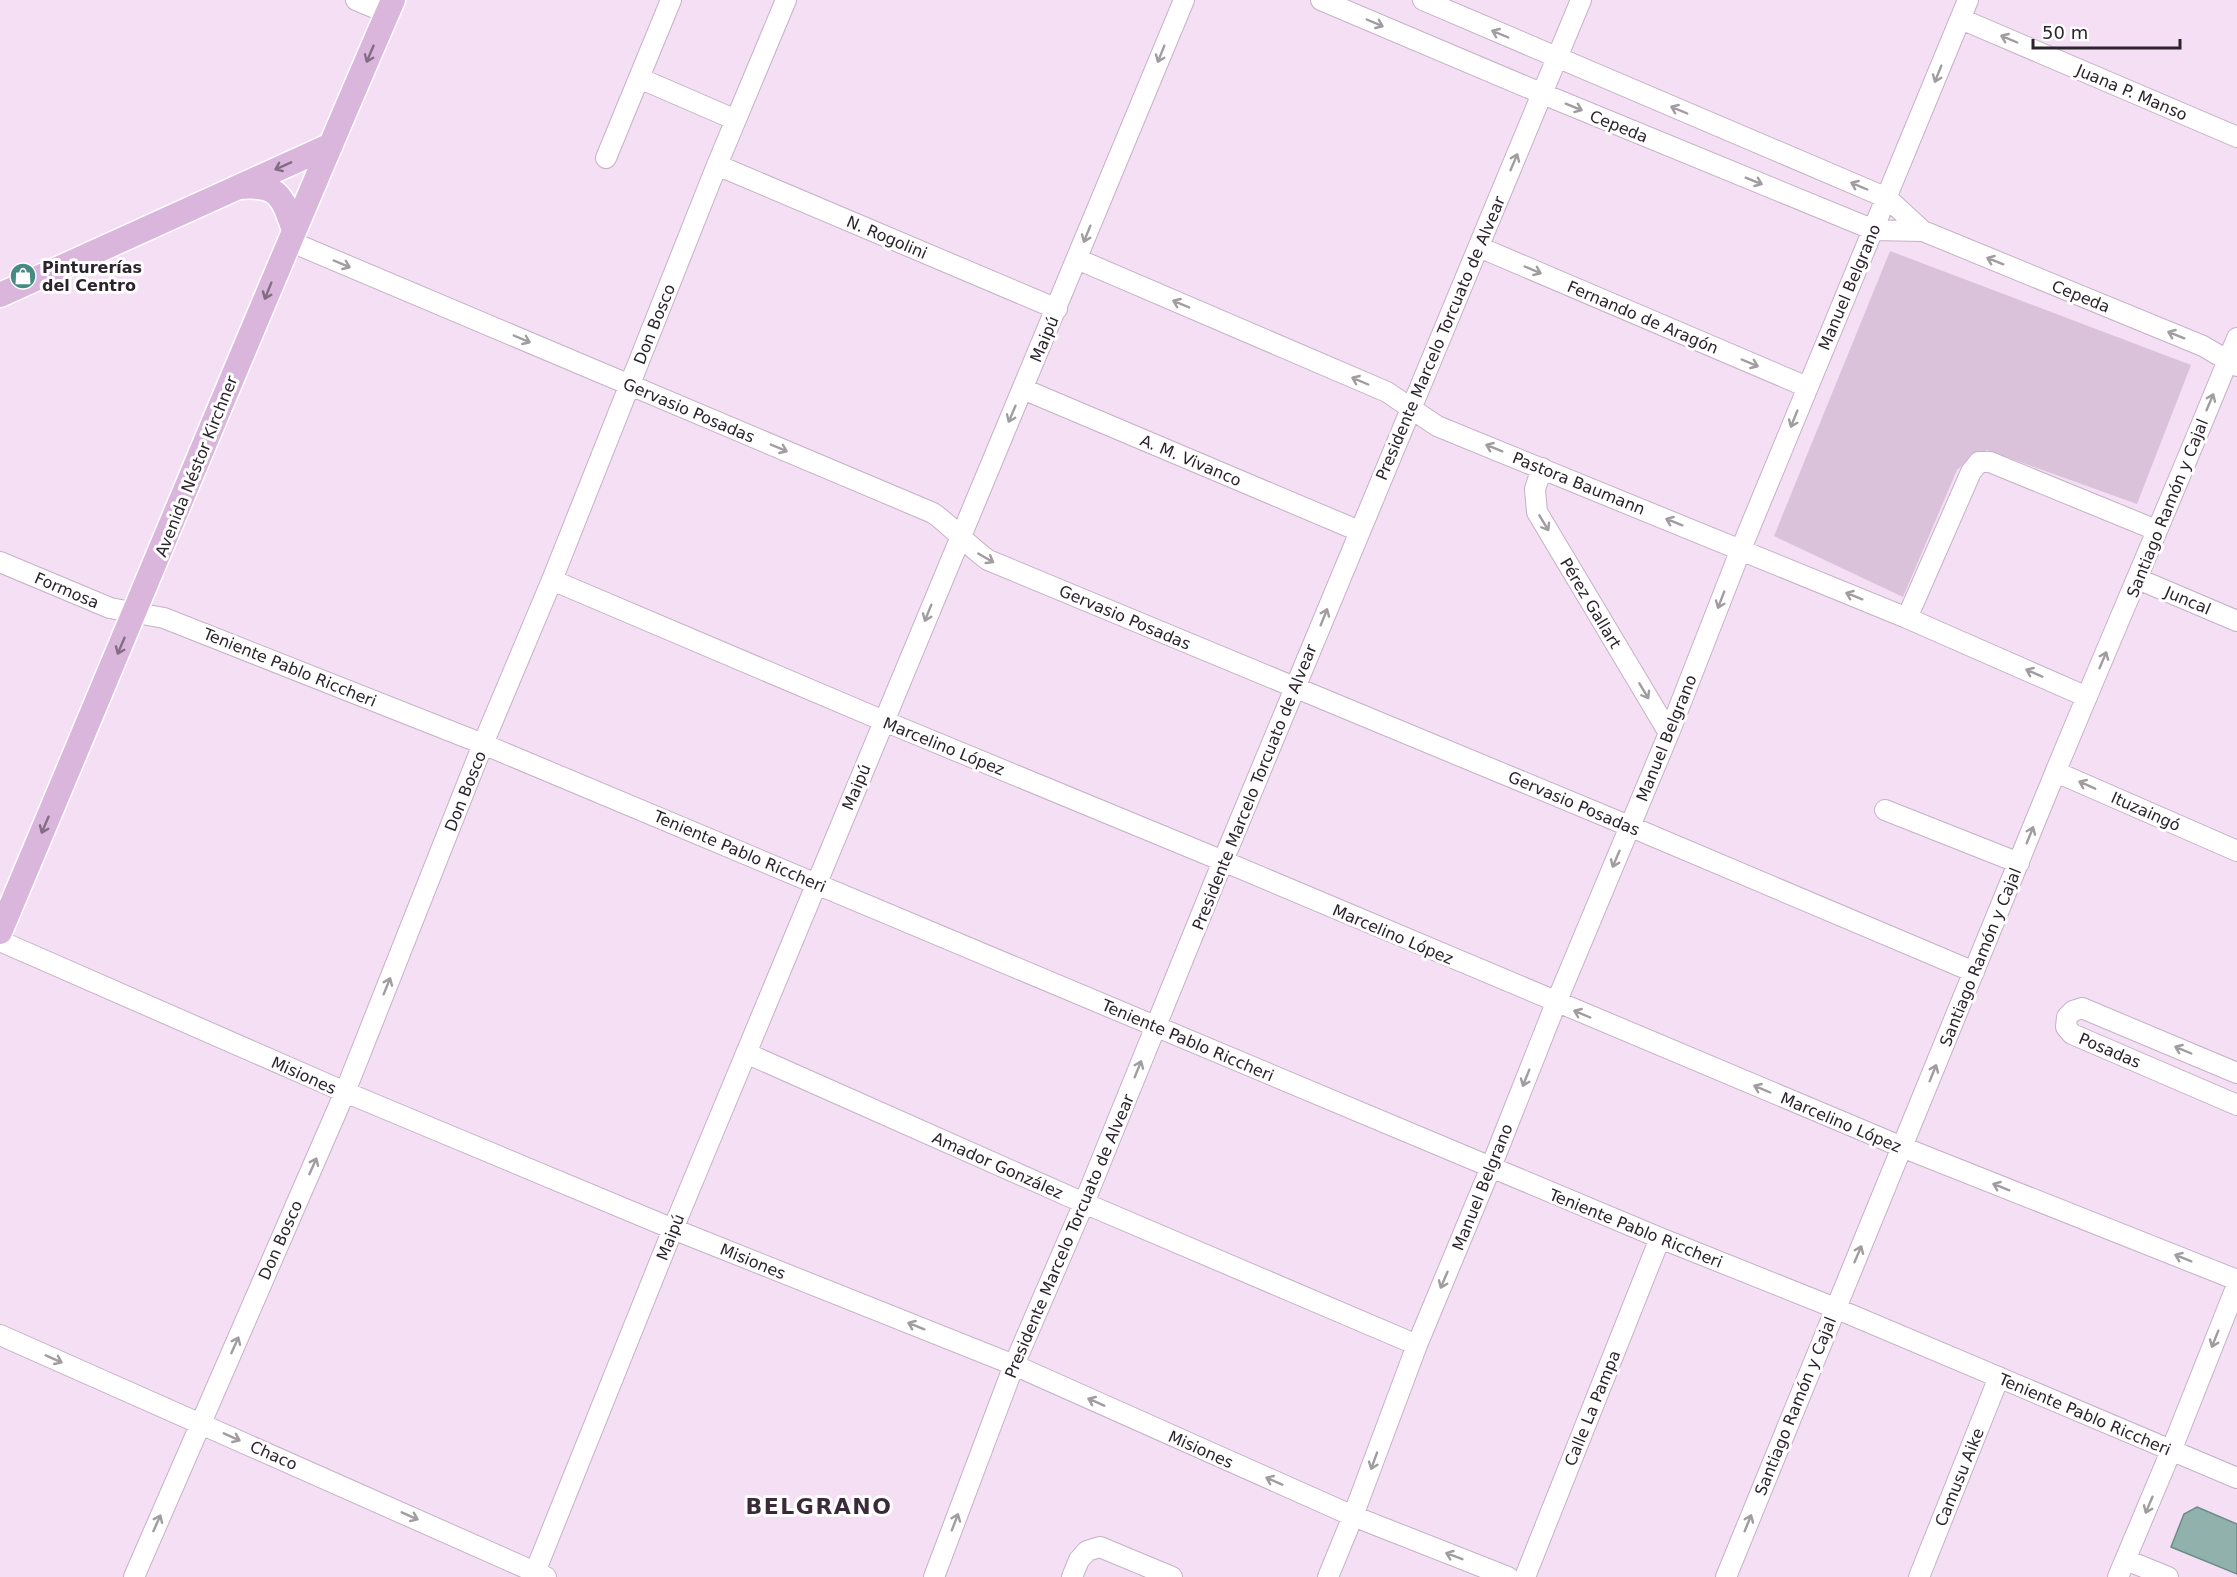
<svg xmlns="http://www.w3.org/2000/svg" width="2237" height="1577" font-family="'DejaVu Sans',sans-serif">
  <rect width="100%" height="100%" fill="#f4dff4"/>
  <!-- green -->
  <path fill="#dbc2db" d="M1890,251L2191,365L2137,504L1987,450L1972,457L1957,470L1903,597L1774,536Z"/>
  <!-- building -->
  <path fill="#90b1ac" stroke="#6c8c88" stroke-width="1.5" d="M2197,1507L2237,1524V1574L2171,1547L2184,1514Z"/>
  <g fill="none" stroke-linecap="round" stroke-linejoin="round">
    <defs>
      <path id="minor" d="M356,0L387,13
        M1321,0L1543,94L1874,230L1923,231L2203,346L2237,366
        M1423,0L1887,198L1923,231
        M1961,19L2237,137
        M639,78L736,120
        M606,158L671,0
        M717,165L1057,309
        M289,241L933,513C953,527 968,546 988,560L1629,826L1974,972
        M1479,247L1807,387
        M1077,259L1387,392L1437,426L1907,618L2087,697
        M1023,389L1359,531
        M1542,468L1535,489L1537,512L1669,733
        M0,562L110,608L164,618L483,744L1660,1238L1835,1308L2237,1478
        M2138,579L2237,621
        M552,580L884,721L1223,861L1902,1147L2237,1280
        M1907,618L1971,472L1979,462H1990L2156,530
        M2056,772L2237,851
        M1885,810L2019,863
        M0,941L345,1092L673,1229L1014,1365L1353,1516L1508,1577
        M746,1053L1084,1203L1417,1345
        M2237,1073L2082,1008L2073,1011L2067,1017L2066,1027L2072,1034L2237,1105
        M0,1335L546,1577
        M2126,1560L2168,1577
        M134,1577L345,1092L483,744L552,580L717,165L786,0
        M533,1577L673,1229L1184,0
        M934,1577L1014,1365L1084,1203L1223,861L1581,0
        M1072,1577L1079,1560L1087,1551L1100,1547L1172,1577
        M1328,1577L1353,1516L1417,1345L1491,1167L1556,1003L1669,733L1741,549L1968,0
        M1525,1577L1660,1238
        M1726,1577C1835,1309 1945,1041 2055,773C2115,628 2178,484 2237,338
        M1919,1577L1999,1377
        M2118,1577L2171,1451L2237,1285"/>
      <path id="major" d="M240,187C279,184 282,196 294,230
        M0,295L331,145
        M0,932C131,622 259,309 393,0"/>
    </defs>
    <!-- minor casing -->
    <use href="#minor" stroke="#c6b1c6" stroke-width="22"/>
    <!-- major casing -->
    <use href="#major" stroke="#fff" stroke-width="27"/>
    <!-- minor -->
    <use href="#minor" stroke="#fff" stroke-width="20"/>
    <!-- major -->
    <use href="#major" stroke="#dab6dc" stroke-width="24"/>
  </g>
  <!-- one-way arrows -->
  <defs><path id="oneway-shaft" d="M-6 0H5M1.5-3L5.5 0L1.5 3" fill="none" stroke-width="1.6" stroke-linecap="round" stroke-linejoin="round" transform="scale(1.5)"/></defs>
  <g stroke="#a09ca0">
    <use href="#oneway-shaft" transform="translate(1375 23) rotate(23)"/>
    <use href="#oneway-shaft" transform="translate(1500 34) rotate(-157)"/>
    <use href="#oneway-shaft" transform="translate(2009 39) rotate(-157)"/>
    <use href="#oneway-shaft" transform="translate(1161 54) rotate(112)"/>
    <use href="#oneway-shaft" transform="translate(1938 74) rotate(112)"/>
    <use href="#oneway-shaft" transform="translate(1574 107) rotate(22)"/>
    <use href="#oneway-shaft" transform="translate(1679 110) rotate(-157)"/>
    <use href="#oneway-shaft" transform="translate(1514 162) rotate(-67)"/>
    <use href="#oneway-shaft" transform="translate(1754 181) rotate(22)"/>
    <use href="#oneway-shaft" transform="translate(1859 186) rotate(-157)"/>
    <use href="#oneway-shaft" transform="translate(1087 234) rotate(112)"/>
    <use href="#oneway-shaft" transform="translate(1995 261) rotate(-158)"/>
    <use href="#oneway-shaft" transform="translate(342 264) rotate(23)"/>
    <use href="#oneway-shaft" transform="translate(1533 270) rotate(23)"/>
    <use href="#oneway-shaft" transform="translate(1181 304) rotate(-157)"/>
    <use href="#oneway-shaft" transform="translate(2176 335) rotate(-158)"/>
    <use href="#oneway-shaft" transform="translate(522 339) rotate(23)"/>
    <use href="#oneway-shaft" transform="translate(1750 363) rotate(23)"/>
    <use href="#oneway-shaft" transform="translate(1360 381) rotate(-157)"/>
    <use href="#oneway-shaft" transform="translate(2210 402) rotate(-67)"/>
    <use href="#oneway-shaft" transform="translate(1012 414) rotate(113)"/>
    <use href="#oneway-shaft" transform="translate(1794 419) rotate(112)"/>
    <use href="#oneway-shaft" transform="translate(779 448) rotate(23)"/>
    <use href="#oneway-shaft" transform="translate(1494 448) rotate(-158)"/>
    <use href="#oneway-shaft" transform="translate(1674 522) rotate(-158)"/>
    <use href="#oneway-shaft" transform="translate(1544 523) rotate(59)"/>
    <use href="#oneway-shaft" transform="translate(986 558) rotate(30)"/>
    <use href="#oneway-shaft" transform="translate(1854 596) rotate(-158)"/>
    <use href="#oneway-shaft" transform="translate(1721 600) rotate(111)"/>
    <use href="#oneway-shaft" transform="translate(928 613) rotate(112)"/>
    <use href="#oneway-shaft" transform="translate(1324 617) rotate(-68)"/>
    <use href="#oneway-shaft" transform="translate(2103 660) rotate(-67)"/>
    <use href="#oneway-shaft" transform="translate(2034 673) rotate(-156)"/>
    <use href="#oneway-shaft" transform="translate(1644 691) rotate(59)"/>
    <use href="#oneway-shaft" transform="translate(2087 785) rotate(-156)"/>
    <use href="#oneway-shaft" transform="translate(2030 835) rotate(-68)"/>
    <use href="#oneway-shaft" transform="translate(1616 859) rotate(113)"/>
    <use href="#oneway-shaft" transform="translate(387 986) rotate(-68)"/>
    <use href="#oneway-shaft" transform="translate(1582 1014) rotate(-157)"/>
    <use href="#oneway-shaft" transform="translate(2183 1050) rotate(-157)"/>
    <use href="#oneway-shaft" transform="translate(1138 1069) rotate(-68)"/>
    <use href="#oneway-shaft" transform="translate(1933 1073) rotate(-68)"/>
    <use href="#oneway-shaft" transform="translate(1526 1078) rotate(112)"/>
    <use href="#oneway-shaft" transform="translate(1762 1089) rotate(-157)"/>
    <use href="#oneway-shaft" transform="translate(313 1166) rotate(-66)"/>
    <use href="#oneway-shaft" transform="translate(2001 1187) rotate(-158)"/>
    <use href="#oneway-shaft" transform="translate(1858 1254) rotate(-67)"/>
    <use href="#oneway-shaft" transform="translate(2183 1258) rotate(-158)"/>
    <use href="#oneway-shaft" transform="translate(1444 1280) rotate(113)"/>
    <use href="#oneway-shaft" transform="translate(916 1326) rotate(-158)"/>
    <use href="#oneway-shaft" transform="translate(2215 1339) rotate(112)"/>
    <use href="#oneway-shaft" transform="translate(235 1345) rotate(-66)"/>
    <use href="#oneway-shaft" transform="translate(54 1359) rotate(24)"/>
    <use href="#oneway-shaft" transform="translate(1096 1402) rotate(-156)"/>
    <use href="#oneway-shaft" transform="translate(232 1437) rotate(24)"/>
    <use href="#oneway-shaft" transform="translate(1374 1461) rotate(110)"/>
    <use href="#oneway-shaft" transform="translate(1274 1481) rotate(-156)"/>
    <use href="#oneway-shaft" transform="translate(2149 1505) rotate(113)"/>
    <use href="#oneway-shaft" transform="translate(410 1516) rotate(24)"/>
    <use href="#oneway-shaft" transform="translate(955 1522) rotate(-69)"/>
    <use href="#oneway-shaft" transform="translate(157 1523) rotate(-66)"/>
    <use href="#oneway-shaft" transform="translate(1748 1523) rotate(-68)"/>
    <use href="#oneway-shaft" transform="translate(1454 1556) rotate(-159)"/>
  </g>
  <g stroke="#836d84">
    <use href="#oneway-shaft" transform="translate(370 54) rotate(113)"/>
    <use href="#oneway-shaft" transform="translate(283 166) rotate(156)"/>
    <use href="#oneway-shaft" transform="translate(268 291) rotate(112)"/>
    <use href="#oneway-shaft" transform="translate(121 646) rotate(113)"/>
    <use href="#oneway-shaft" transform="translate(45 825) rotate(113)"/>
  </g>
  <!-- icons -->
  <defs>
    <symbol id="shop-disc" viewBox="-11 -11 22 22"><circle r="9.5" fill="#458b84" stroke="#fff"/><path d="M-5-2.5h2.3a2.7 3.5 0 0 1 5.4 0H5L5.5 6h-11ZM-1.5-2.5h3a1.5 2.3 0 0 0-3 0Z" fill="#fff"/></symbol>
  </defs>
  <g fill-rule="evenodd">
    <use href="#shop-disc" x="8" y="261" width="30" height="30"/>
  </g>
  <g text-anchor="middle" stroke-width="6" stroke-linejoin="round" paint-order="stroke">
    <!-- street labels -->
    <g font-size="16" fill="#2c242c" stroke="#fff">
      <text transform="translate(2132 92) rotate(23)" y="6">Juana P. Manso</text>
      <text transform="translate(1619 126) rotate(22)" y="6">Cepeda</text>
      <text transform="translate(887 237) rotate(23)" y="6">N. Rogolini</text>
      <text transform="translate(1849 287) rotate(-67)" y="6">Manuel Belgrano</text>
      <text transform="translate(2081 296) rotate(22)" y="6">Cepeda</text>
      <text transform="translate(1643 317) rotate(23)" y="6">Fernando de Aragón</text>
      <text transform="translate(654 324) rotate(-68)" y="6">Don Bosco</text>
      <text transform="translate(1440 338) rotate(-67)" y="6">Presidente Marcelo Torcuato de Alvear</text>
      <text transform="translate(1044 339) rotate(-67)" y="6">Maipú</text>
      <text transform="translate(689 410) rotate(23)" y="6">Gervasio Posadas</text>
      <text transform="translate(1191 460) rotate(23)" y="6">A. M. Vivanco</text>
      <text transform="translate(196 466) rotate(-68)" y="6">Avenida Néstor Kirchner</text>
      <text transform="translate(1579 483) rotate(22)" y="6">Pastora Baumann</text>
      <text transform="translate(2167 508) rotate(-68)" y="6">Santiago Ramón y Cajal</text>
      <text transform="translate(67 590) rotate(23)" y="6">Formosa</text>
      <text transform="translate(2188 600) rotate(23)" y="6">Juncal</text>
      <text transform="translate(1591 603) rotate(59)" y="6">Pérez Gallart</text>
      <text transform="translate(1125 617) rotate(23)" y="6">Gervasio Posadas</text>
      <text transform="translate(290 667) rotate(22)" y="6">Teniente Pablo Riccheri</text>
      <text transform="translate(1666 738) rotate(-68)" y="6">Manuel Belgrano</text>
      <text transform="translate(944 746) rotate(22)" y="6">Marcelino López</text>
      <text transform="translate(856 787) rotate(-67)" y="6">Maipú</text>
      <text transform="translate(1254 787) rotate(-68)" y="6">Presidente Marcelo Torcuato de Alvear</text>
      <text transform="translate(465 791) rotate(-68)" y="6">Don Bosco</text>
      <text transform="translate(1574 803) rotate(23)" y="6">Gervasio Posadas</text>
      <text transform="translate(2146 811) rotate(24)" y="6">Ituzaingó</text>
      <text transform="translate(740 851) rotate(23)" y="6">Teniente Pablo Riccheri</text>
      <text transform="translate(1393 934) rotate(23)" y="6">Marcelino López</text>
      <text transform="translate(1980 957) rotate(-68)" y="6">Santiago Ramón y Cajal</text>
      <text transform="translate(1188 1040) rotate(23)" y="6">Teniente Pablo Riccheri</text>
      <text transform="translate(2110 1050) rotate(23)" y="6">Posadas</text>
      <text transform="translate(304 1075) rotate(24)" y="6">Misiones</text>
      <text transform="translate(1841 1122) rotate(23)" y="6">Marcelino López</text>
      <text transform="translate(998 1165) rotate(24)" y="6">Amador González</text>
      <text transform="translate(1482 1187) rotate(-68)" y="6">Manuel Belgrano</text>
      <text transform="translate(1636 1228) rotate(22)" y="6">Teniente Pablo Riccheri</text>
      <text transform="translate(1069 1236) rotate(-67)" y="6">Presidente Marcelo Torcuato de Alvear</text>
      <text transform="translate(670 1237) rotate(-68)" y="6">Maipú</text>
      <text transform="translate(280 1240) rotate(-66)" y="6">Don Bosco</text>
      <text transform="translate(753 1261) rotate(22)" y="6">Misiones</text>
      <text transform="translate(1795 1406) rotate(-68)" y="6">Santiago Ramón y Cajal</text>
      <text transform="translate(1592 1408) rotate(-68)" y="6">Calle La Pampa</text>
      <text transform="translate(2085 1414) rotate(23)" y="6">Teniente Pablo Riccheri</text>
      <text transform="translate(1201 1449) rotate(24)" y="6">Misiones</text>
      <text transform="translate(274 1455) rotate(24)" y="6">Chaco</text>
      <text transform="translate(1959 1477) rotate(-68)" y="6">Camusu Aike</text>
    </g>
    <!-- poi labels -->
    <g font-size="16" font-weight="bold" fill="#2c242c" stroke="#fff" text-anchor="start">
      <text x="42" y="273">Pinturerías<tspan x="42" dy="18">del Centro</tspan></text>
    </g>
    <!-- district labels -->
    <g font-size="22" font-weight="bold" letter-spacing="1.5" fill="#3a2a3a" stroke="#fff">
      <text x="819" y="1514">BELGRANO</text>
    </g>
  </g>
  <!-- scale -->
  <path d="M2033 39v9h147v-9" fill="none" stroke="#2c242c" stroke-width="3"/>
  <text x="2042" y="39" font-size="18" fill="#2c242c" stroke="#ffffff" stroke-width="4.5" paint-order="stroke">50 m</text>
</svg>
